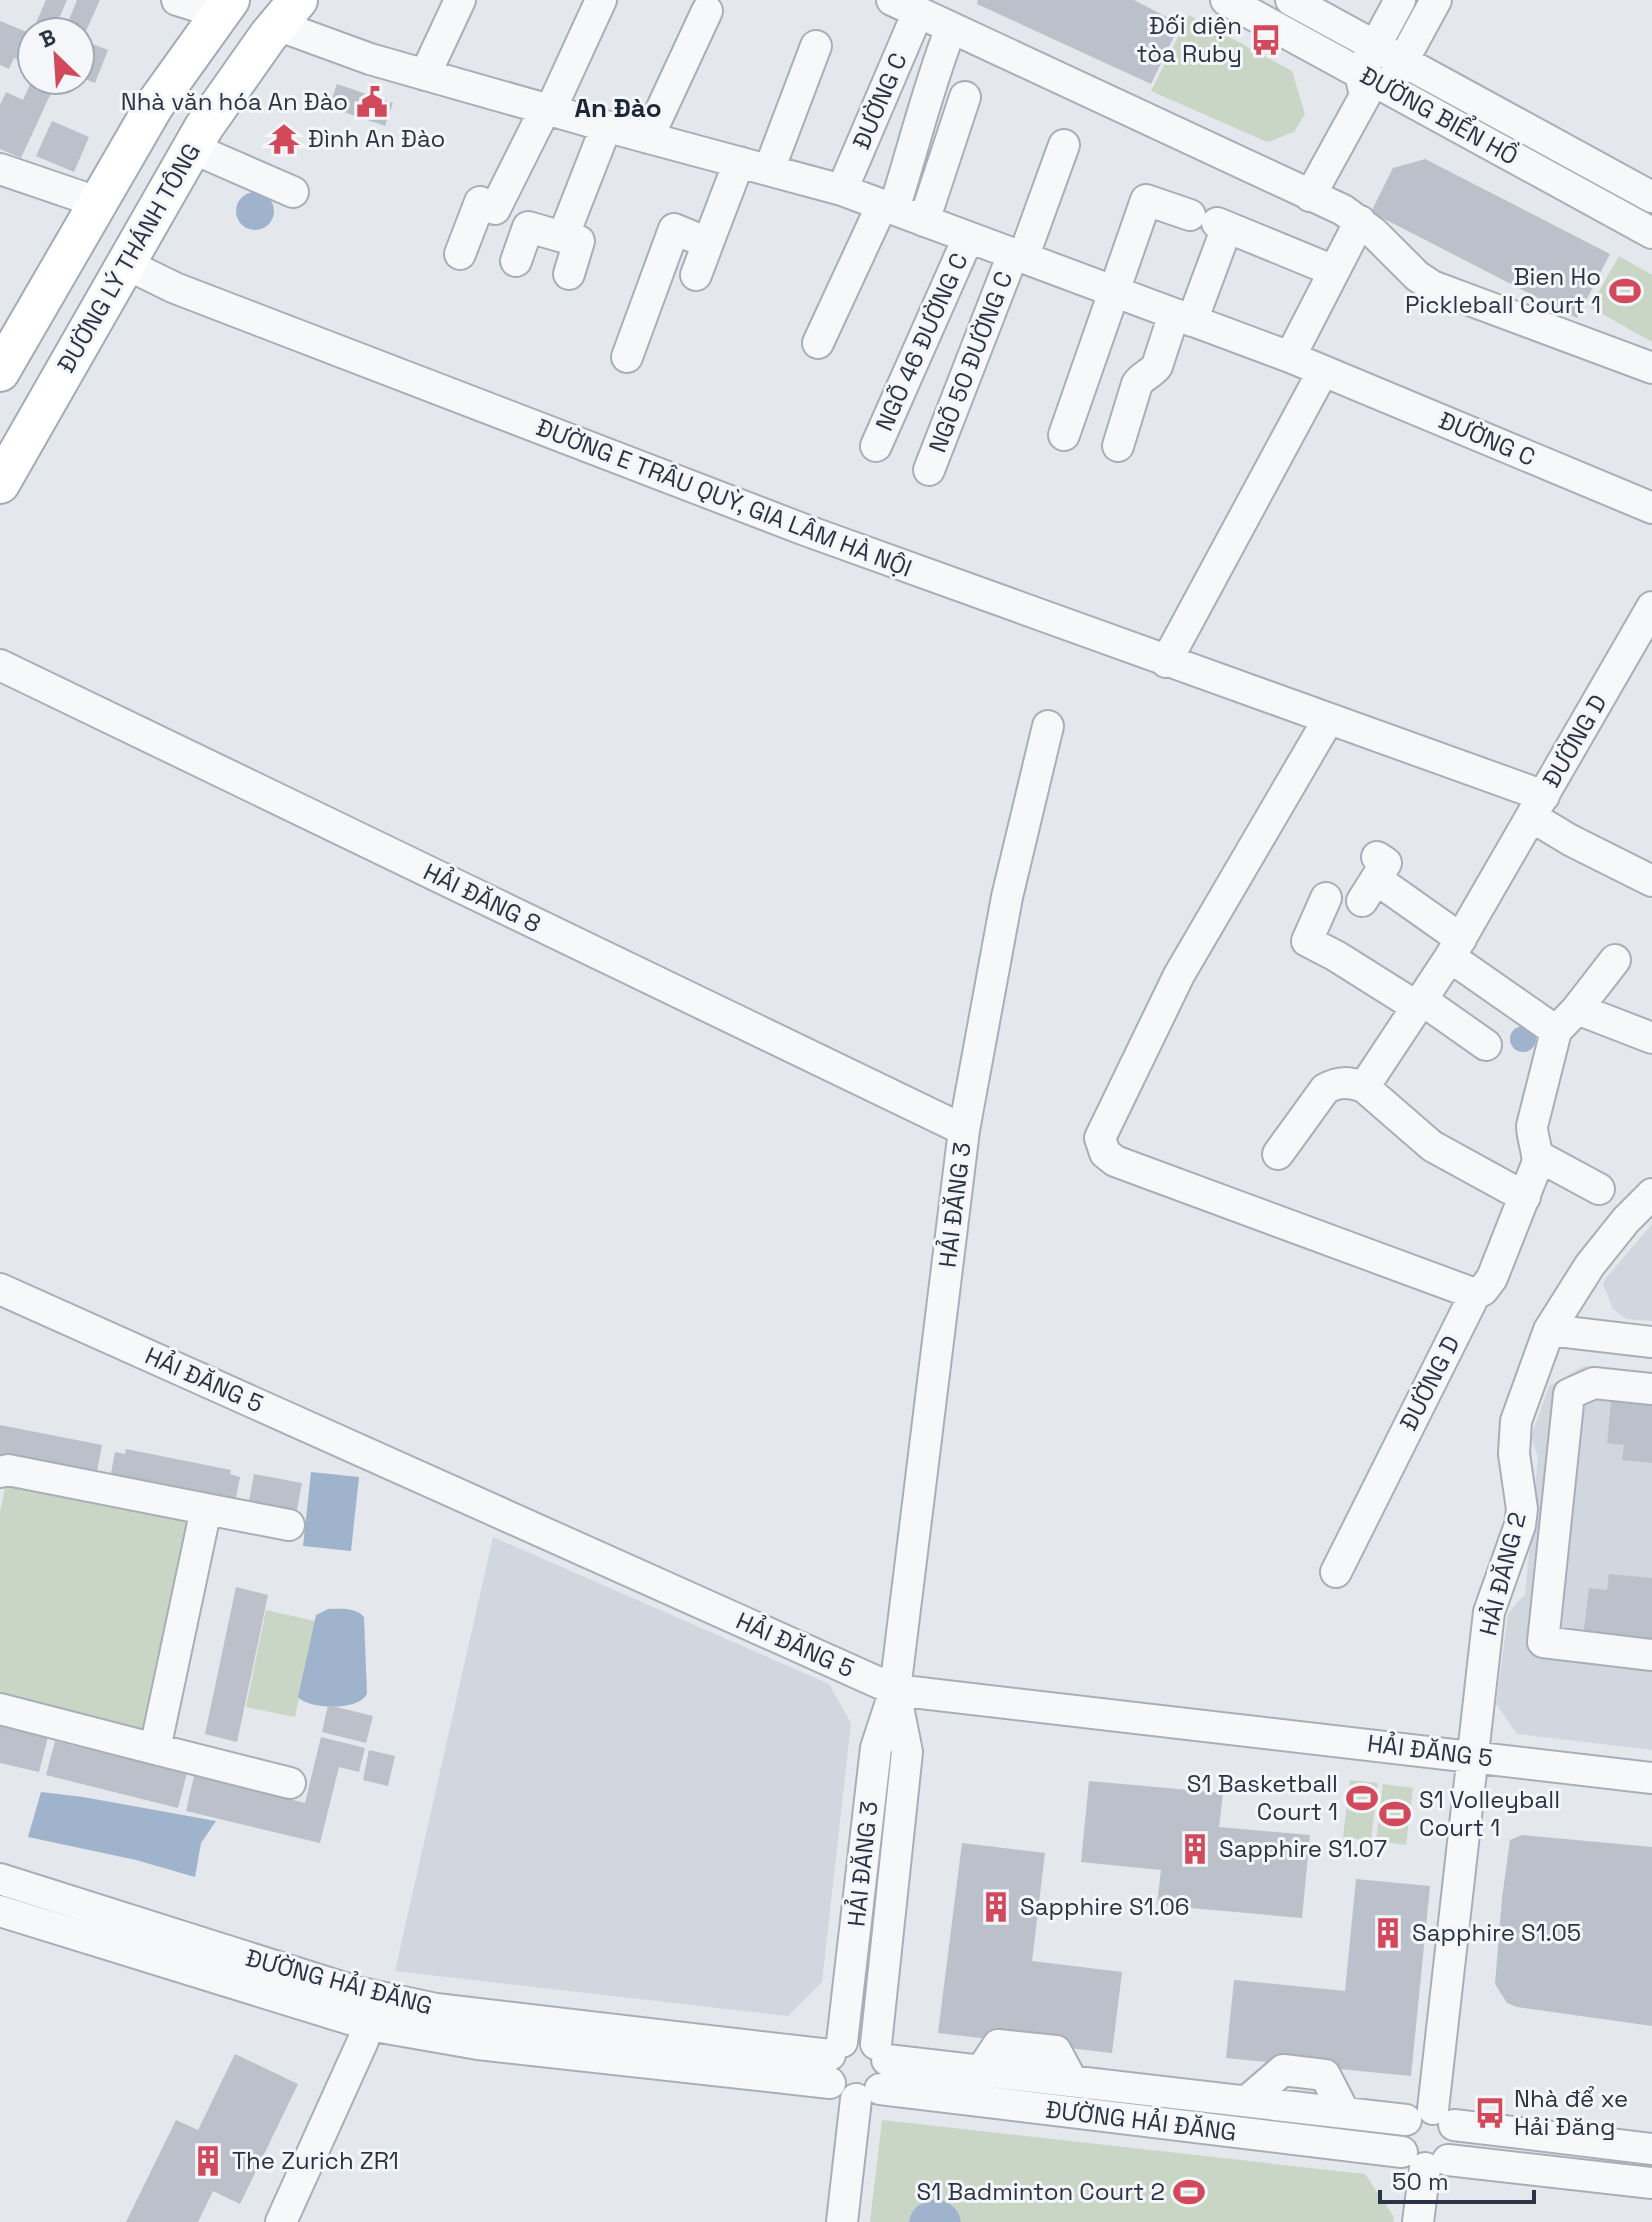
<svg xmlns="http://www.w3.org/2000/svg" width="1652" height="2222" font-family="'Space Grotesk',sans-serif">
  <rect width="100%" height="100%" fill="#e4e7ec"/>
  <!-- built -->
  <path fill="#d2d6de" d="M1652,1224V1321L1626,1319L1613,1309L1603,1284L1606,1278Z
    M1584,1366L1652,1374V1750L1517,1734L1496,1704L1508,1614L1525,1594L1538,1457L1531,1437L1549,1386Z
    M493,1537L829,1684L851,1723L822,1982L788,2016L395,1971Z"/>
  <!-- green -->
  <path fill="#c9d6c5" d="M1189,15L1292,71L1305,114L1294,132L1267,142L1151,91Z
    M1619,256L1652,275V342L1590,307Z
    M6,1484L185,1518L190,1522L146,1732L0,1698V1511Z
    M266,1610L315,1621L295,1717L246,1707Z
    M1350,1780L1378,1783L1371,1841L1343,1837Z
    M1383,1784L1413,1788L1406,1845L1376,1841Z
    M882,2120L1365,2174L1394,2217L1393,2222H870Z"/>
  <!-- water -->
  <path fill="#9fb4cc" d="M236 211a19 19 0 1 1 38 0a19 19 0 1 1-38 0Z
    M1510 1039a13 13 0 1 1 26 0a13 13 0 1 1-26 0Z
    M311,1472L359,1477L351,1551L303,1546Z
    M328,1609C340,1609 355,1607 364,1617L367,1694C358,1711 310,1710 298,1697L316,1615Z
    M41,1792L83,1797L216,1821L201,1843L195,1877L136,1860L28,1837Z
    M938,2199C950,2203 959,2208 961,2222H909C912,2206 923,2201 938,2199Z"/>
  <!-- building -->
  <path fill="#bbc0ca" d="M46,0H67L53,32H32Z
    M77,0H100L82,40L80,32H64Z
    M978,0H1134L1180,24L1151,84L977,4Z
    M0,21L32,34V66L14,58L9,69L0,65Z
    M82,40L108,50L95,83L80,77Z
    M32,80H57L21,158L0,149V105L6,92L23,100Z
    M337,84L393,103L385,126L329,107Z
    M52,121L89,137L74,172L36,156Z
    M1425,159L1610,254L1577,318L1371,212L1393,168Z
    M1612,1392L1652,1397V1463L1622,1460L1624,1445L1607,1443Z
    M0,1425L102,1445L95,1481L0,1463Z
    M126,1449L231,1470L230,1474L240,1477L234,1508L109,1484L115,1452L125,1454Z
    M254,1474L302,1483L297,1510L249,1501Z
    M1609,1574L1652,1578V1644L1583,1637L1589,1588L1607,1590Z
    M236,1587L268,1595L237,1742L205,1734Z
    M328,1705L373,1716L366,1743L322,1732Z
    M0,1726L48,1737L39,1772L0,1763Z
    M321,1737L365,1748L359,1772L339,1767L320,1843L186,1811L194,1776L305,1803Z
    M55,1741L187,1773L178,1808L46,1775Z
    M369,1750L395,1756L388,1786L363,1780Z
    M1089,1781L1223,1793L1219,1827L1310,1835L1302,1918L1157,1905L1161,1870L1081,1862Z
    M1522,1835L1652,1847V2026L1517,2007L1507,2003L1495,1984L1502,1898L1510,1840Z
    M962,1843L1045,1853L1032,1961L1122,1972L1112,2053L938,2033Z
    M1356,1879L1430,1886L1411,2076L1226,2058L1234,1980L1345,1991Z
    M235,2054L298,2084L240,2204L213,2191L198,2222H126L176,2120L198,2130Z"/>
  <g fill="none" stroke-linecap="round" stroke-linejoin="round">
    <defs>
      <path id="minor" d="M177,0L219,13
        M892,0L1343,210L1374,233L1417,276L1432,286L1652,368
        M1226,0L1652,233
        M1291,0L1652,197
        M277,25L370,59L623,131L842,190L1290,357L1652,508
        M1367,61L1400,0
        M425,75L460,0
        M1393,79L1436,0
        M550,111L601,0
        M648,138L707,11
        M192,148L293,192
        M0,169L97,202
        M769,170L816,46
        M842,190L918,12
        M1310,196L1365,96L1360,73
        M894,209C913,149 928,87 951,28
        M924,221L965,97
        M1217,223L1334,271
        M460,254L480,202L495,209L545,109
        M1023,258L1064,145
        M516,261L528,227L563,237
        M126,264L175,288L805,530L1544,796
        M569,274L579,241L563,237L606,127
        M696,275L708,243
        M1192,321L1227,227
        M818,343L882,205
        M627,357L674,229L708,243L739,162
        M1290,357L1360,221
        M1064,435L1146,200L1190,215
        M876,446L968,238
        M1118,446L1137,384C1142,376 1151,374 1157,366L1174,314
        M929,470L1013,254
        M1166,662L1323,371
        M0,665L964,1130
        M1328,720L1179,975L1100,1138L1105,1153L1115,1161L1475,1294
        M1532,817L1570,840L1652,881
        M1376,879L1461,939
        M1326,898L1307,941L1336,956L1417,1007
        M1362,901L1386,863L1377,857
        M1450,957L1556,1031
        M1422,1000L1486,1045
        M1577,1009L1652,1038
        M1364,1087L1450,957L1652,607
        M1278,1154L1325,1089C1339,1081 1349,1082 1364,1087L1432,1146L1525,1197
        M1538,1156L1599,1189
        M0,1289L895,1690L1652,1778
        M1549,1330L1652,1342
        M1652,1389L1594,1383L1569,1394L1543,1642L1652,1655
        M0,1472L8,1470L206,1509L155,1749L0,1709
        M206,1509L289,1525
        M1336,1572L1475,1294L1483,1290L1492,1278L1537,1164C1539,1152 1532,1139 1532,1126L1556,1031L1577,1009L1615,960
        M155,1749L290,1783
        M0,1879L357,1992L436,2009L830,2055
        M0,1911L369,2025L478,2044L830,2083
        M842,2042L876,1748L895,1690L964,1130L1007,897L1048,726
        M876,2044L907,1752L895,1692
        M887,2060L1406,2120
        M981,2071L998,2045L1056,2051L1072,2081
        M880,2089L1402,2152
        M1247,2101L1283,2070L1325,2075L1344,2112
        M1433,2109L1489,1612L1520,1525L1522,1509L1514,1454L1516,1421L1549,1330L1590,1265L1626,1220L1652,1194
        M1454,2125L1652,2149
        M1448,2160L1652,2183
        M281,2222L362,2043L369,2025L373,2007
        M842,2222L856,2099
        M1418,2222L1425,2168"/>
      <path id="major" d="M0,372L154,106L230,0
        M0,484L204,127L268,36L298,0"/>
    </defs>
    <!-- minor casing -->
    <use href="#minor" stroke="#a9aeb7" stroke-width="34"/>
    <!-- major casing -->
    <use href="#major" stroke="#a3abb8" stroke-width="42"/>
    <!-- minor -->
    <use href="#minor" stroke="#f7f8fa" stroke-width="30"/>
    <!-- major -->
    <use href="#major" stroke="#fff" stroke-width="38"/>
  </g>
  <!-- icons -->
  <defs>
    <symbol id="bus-bare" viewBox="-9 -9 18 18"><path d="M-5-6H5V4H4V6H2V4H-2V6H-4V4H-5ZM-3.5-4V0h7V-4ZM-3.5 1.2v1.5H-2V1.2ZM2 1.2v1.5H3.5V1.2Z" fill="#d1495b" stroke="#f4f6f9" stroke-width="2.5" paint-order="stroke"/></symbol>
    <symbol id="civic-bare" viewBox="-9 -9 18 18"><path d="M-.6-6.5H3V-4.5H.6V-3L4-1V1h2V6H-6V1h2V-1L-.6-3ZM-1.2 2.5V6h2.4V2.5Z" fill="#d1495b" stroke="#f4f6f9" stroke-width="2.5" paint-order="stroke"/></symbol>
    <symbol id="temple-bare" viewBox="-9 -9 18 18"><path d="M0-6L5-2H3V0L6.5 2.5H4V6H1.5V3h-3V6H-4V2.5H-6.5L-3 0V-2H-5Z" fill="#d1495b" stroke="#f4f6f9" stroke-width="2.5" paint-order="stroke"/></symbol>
    <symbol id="stadium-bare" viewBox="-9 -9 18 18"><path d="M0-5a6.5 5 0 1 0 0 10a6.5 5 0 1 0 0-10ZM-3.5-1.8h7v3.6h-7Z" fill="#d1495b" stroke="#f4f6f9" stroke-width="2.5" paint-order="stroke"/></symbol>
    <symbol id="building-bare" viewBox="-9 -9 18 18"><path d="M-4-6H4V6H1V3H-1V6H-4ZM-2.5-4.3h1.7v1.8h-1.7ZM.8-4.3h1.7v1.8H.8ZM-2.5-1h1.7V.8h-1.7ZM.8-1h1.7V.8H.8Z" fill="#d1495b" stroke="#f4f6f9" stroke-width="2.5" paint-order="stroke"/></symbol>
  </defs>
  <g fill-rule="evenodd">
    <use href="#bus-bare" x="1244" y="18" width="44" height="44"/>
    <use href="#civic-bare" x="350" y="80" width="44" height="44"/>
    <use href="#temple-bare" x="262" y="117" width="44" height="44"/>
    <use href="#stadium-bare" x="1603" y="269" width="44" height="44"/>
    <use href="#stadium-bare" x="1340" y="1776" width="44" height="44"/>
    <use href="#stadium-bare" x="1373" y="1792" width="44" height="44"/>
    <use href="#building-bare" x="1173" y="1827" width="44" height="44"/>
    <use href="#building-bare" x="974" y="1885" width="44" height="44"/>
    <use href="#building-bare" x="1366" y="1911" width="44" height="44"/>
    <use href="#bus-bare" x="1468" y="2091" width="44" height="44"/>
    <use href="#building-bare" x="186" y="2139" width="44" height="44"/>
    <use href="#stadium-bare" x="1167" y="2170" width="44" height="44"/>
  </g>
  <g text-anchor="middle" stroke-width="6" stroke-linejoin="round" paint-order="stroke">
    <!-- poi labels -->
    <g font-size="24" fill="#2b3445" stroke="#f4f6f9" text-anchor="start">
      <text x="1242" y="34" text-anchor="end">Đối diện<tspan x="1242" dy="28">tòa Ruby</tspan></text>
      <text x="348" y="110" text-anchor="end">Nhà văn hóa An Đào</text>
      <text x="308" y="147">Đình An Đào</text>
      <text x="1601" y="285" text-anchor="end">Bien Ho<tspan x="1601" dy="28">Pickleball Court 1</tspan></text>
      <text x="1338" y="1792" text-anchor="end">S1 Basketball<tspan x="1338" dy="28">Court 1</tspan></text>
      <text x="1419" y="1808">S1 Volleyball<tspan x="1419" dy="28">Court 1</tspan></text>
      <text x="1219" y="1857">Sapphire S1.07</text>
      <text x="1020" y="1915">Sapphire S1.06</text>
      <text x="1412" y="1941">Sapphire S1.05</text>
      <text x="1514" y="2107">Nhà để xe<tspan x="1514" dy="28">Hải Đăng</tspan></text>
      <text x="232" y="2169">The Zurich ZR1</text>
      <text x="1165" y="2200" text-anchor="end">S1 Badminton Court 2</text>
    </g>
    <!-- street labels -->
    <g font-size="24" fill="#2b3445" stroke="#f4f6f9">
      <text transform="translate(880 101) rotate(-67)" y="8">ĐƯỜNG C</text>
      <text transform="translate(1439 116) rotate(29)" y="8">ĐƯỜNG BIỂN HỒ</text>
      <text transform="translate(129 258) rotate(-60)" y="8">ĐƯỜNG LÝ THÁNH TÔNG</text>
      <text transform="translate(922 342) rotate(-66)" y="8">NGÕ 46 ĐƯỜNG C</text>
      <text transform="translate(971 362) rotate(-69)" y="8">NGÕ 50 ĐƯỜNG C</text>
      <text transform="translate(1487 439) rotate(23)" y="8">ĐƯỜNG C</text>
      <text transform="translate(724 498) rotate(21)" y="8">ĐƯỜNG E TRÂU QUỲ, GIA LÂM HÀ NỘI</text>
      <text transform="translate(1575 741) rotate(-60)" y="8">ĐƯỜNG D</text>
      <text transform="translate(482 898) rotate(26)" y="8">HẢI ĐĂNG 8</text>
      <text transform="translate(955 1205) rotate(-83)" y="8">HẢI ĐĂNG 3</text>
      <text transform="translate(204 1380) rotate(24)" y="8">HẢI ĐĂNG 5</text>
      <text transform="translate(1430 1383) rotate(-63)" y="8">ĐƯỜNG D</text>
      <text transform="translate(1503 1574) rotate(-76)" y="8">HẢI ĐĂNG 2</text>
      <text transform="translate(795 1645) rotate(24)" y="8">HẢI ĐĂNG 5</text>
      <text transform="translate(1430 1751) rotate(7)" y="8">HẢI ĐĂNG 5</text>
      <text transform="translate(863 1864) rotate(-84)" y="8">HẢI ĐĂNG 3</text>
      <text transform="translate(339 1982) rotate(15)" y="8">ĐƯỜNG HẢI ĐĂNG</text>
      <text transform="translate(1141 2121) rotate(7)" y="8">ĐƯỜNG HẢI ĐĂNG</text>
    </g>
    <!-- neighbourhood labels -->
    <g font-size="26" font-weight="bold" fill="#1d2536" stroke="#f4f6f9">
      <text x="618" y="117">An Đào</text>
    </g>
  </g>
  <!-- north arrow -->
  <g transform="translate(56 56) rotate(335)"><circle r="38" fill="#f4f6f9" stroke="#a4a8b1" stroke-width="2"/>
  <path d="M0-6L14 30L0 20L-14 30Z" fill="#d1495b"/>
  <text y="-12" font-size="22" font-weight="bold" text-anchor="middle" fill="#2b3445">B</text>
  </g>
  <!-- scale -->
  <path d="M1380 2190v12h154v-12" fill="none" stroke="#2b3445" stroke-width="4"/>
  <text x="1392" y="2190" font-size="24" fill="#2b3445" stroke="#f4f6f9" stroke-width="6" paint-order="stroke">50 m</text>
</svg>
